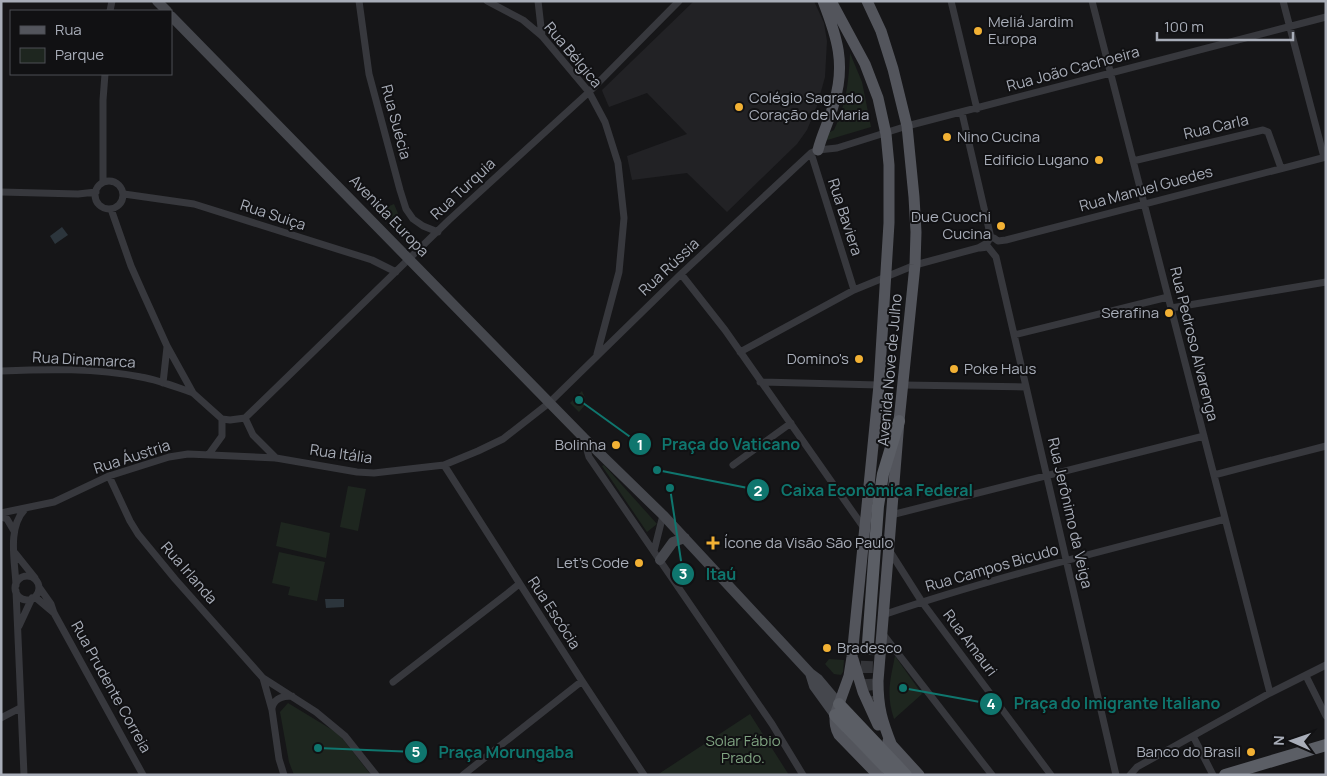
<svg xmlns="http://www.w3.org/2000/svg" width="1327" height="776" font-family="Manrope,sans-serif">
  <rect width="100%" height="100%" fill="#161618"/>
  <!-- built -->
  <path fill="#222225" d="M694,1H814L824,23L827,41L825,77L817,106L807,130L797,144L727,212L687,173L632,180L627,156L687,134L647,93L609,107L603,93L602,90Z"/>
  <!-- green -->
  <path fill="#1e261f" d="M850,53L862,82L871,127L824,141L830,132L834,130C846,105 849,81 850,53Z
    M394,204L408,237L382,209Z
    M582,391L585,398V405L579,412L570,403Z
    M604,465L657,524L647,532L602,466Z
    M348,486L366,489L358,531L340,527Z
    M281,522L330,533L326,558L276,546Z
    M279,552L325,562L317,601L288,595L290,587L272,583Z
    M895,656L922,694L894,719C886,695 890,681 895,656Z
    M829,659L844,660L843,672L841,675L834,674L825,664Z
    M288,703L339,734L371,775H294L289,762L280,712Z
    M750,714L789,775H657Z"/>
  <!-- water -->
  <path fill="#2c353c" d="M62,227L68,235L55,244L50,236Z
    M325,599H344V607L326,608Z"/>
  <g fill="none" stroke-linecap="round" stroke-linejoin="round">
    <!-- trunk-tunnel -->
    <path stroke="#333438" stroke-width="12" stroke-dasharray="12 6" stroke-linecap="butt" d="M868,643C867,662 865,681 870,701"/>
    <!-- minor -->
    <path stroke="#37383d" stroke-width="7" d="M359,1L369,74L400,190L406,209L413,219L423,226L438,232
      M487,1L523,20L542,36L589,92L605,122L618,163L624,218L619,272L597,354
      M538,1L542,36
      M951,1L977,109
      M1092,1L1270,693
      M1283,1L1324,157
      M110,11L112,1
      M962,113L991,238
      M811,153L854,290
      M1133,161L1263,130L1268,132L1281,168
      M95 195a14 14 0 1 1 28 0a14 14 0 1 1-28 0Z
      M103,182V100L105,74
      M1,192L78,194L96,192
      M124,194L194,204L372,260L396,272
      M111,209L131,266L143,293L167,346L193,393L222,419L230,420L245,418
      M980,248L988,247L996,257L1116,775
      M681,274L725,330L864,528
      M1171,308L1326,282
      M1014,335L1168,297
      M740,352L854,290L915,265L978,248L987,243L990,238H994L998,241L1006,240L1326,157
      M1,371C48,369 95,368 141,377C159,380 176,387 193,393
      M760,382L879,385
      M163,383L167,347
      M903,385L1026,387
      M245,418L449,220L589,92L679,1
      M245,418L253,435L276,458
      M584,439L589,457L772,724L803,775
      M209,454L222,436V419
      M444,465L582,681L644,775
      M733,465L791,423
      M1214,475L1326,446
      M109,476L130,521L138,534L175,579L263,678L316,712L345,736L376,775
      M1,513L54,502L109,476L169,457L188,454L276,458L357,472L374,473L444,465L478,451L503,439L549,403L681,274L811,153L818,150L837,148L907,126L1326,17
      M891,515L1204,436
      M1,517L7,519L14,531
      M889,550L922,602L1051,775
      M654,551L663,515
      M15,553L35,578
      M15 588a12 12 0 1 1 24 0a12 12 0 1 1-24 0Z
      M16,585C15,561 7,528 25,509
      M39,587L51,604L54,613L143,775
      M16,591L24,775
      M35,597L54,613
      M883,615C995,577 1111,549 1225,519
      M19,626L32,598
      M882,633L992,775
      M1306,676L1326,716
      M263,678L272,710L279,759L284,775
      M393,682L508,593L519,584
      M272,708C274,698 283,696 292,696
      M1,718L20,708
      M1193,736L1213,775
      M463,775L582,681
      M1130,775L1137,767L1270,693L1326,665"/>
    <!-- secondary -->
    <path stroke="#45474d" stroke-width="10" d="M157,1L167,11
      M171,16L584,438L663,515L810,673L818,679L839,704
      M660,560L673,542L685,538
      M810,673L814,686L835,715"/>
    <!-- primary -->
    <path stroke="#53555c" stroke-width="11" d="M831,1L865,64L878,98L886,134L889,165V223L879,385L852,657L849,676L835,715C835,723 835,728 839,735L878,775
      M867,1L881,31L893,69L907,126L914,197L916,232L915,265L899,421L878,681C878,708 882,721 892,746
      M818,150C822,134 830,119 834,103C846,64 837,37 823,1
      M853,659L863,692L878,725
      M888,741L919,775"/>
    <!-- trunk -->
    <path stroke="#5b5e65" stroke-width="12" d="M868,643L878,506L883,474L899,421
      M839,704L906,775
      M835,715L893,775
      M1225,775L1326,745"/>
  </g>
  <!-- markers -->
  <g fill="#f2b134" stroke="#111113" stroke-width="2">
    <circle cx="978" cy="31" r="5"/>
    <circle cx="739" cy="107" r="5"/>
    <circle cx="947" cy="137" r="5"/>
    <circle cx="1099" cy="160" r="5"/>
    <circle cx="1001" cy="226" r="5"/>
    <circle cx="1169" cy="313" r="5"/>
    <circle cx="859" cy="359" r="5"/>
    <circle cx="954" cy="369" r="5"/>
    <circle cx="616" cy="445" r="5"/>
    <path d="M710.5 535.5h5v5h5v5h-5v5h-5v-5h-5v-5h5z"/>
    <circle cx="639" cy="563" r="5"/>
    <circle cx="827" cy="648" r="5"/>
    <circle cx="1251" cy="752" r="5"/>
  </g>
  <g text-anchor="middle" stroke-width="4" stroke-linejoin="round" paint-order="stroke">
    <!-- poi labels -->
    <g font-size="15" fill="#a8adb8" stroke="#111113" text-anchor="end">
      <text x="988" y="27" text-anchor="start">Meliá Jardim<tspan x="988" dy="17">Europa</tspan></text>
      <text x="749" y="103" text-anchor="start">Colégio Sagrado<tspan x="749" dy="17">Coração de Maria</tspan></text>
      <text x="957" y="142" text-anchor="start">Nino Cucina</text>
      <text x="1089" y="165">Edificio Lugano</text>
      <text x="991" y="222">Due Cuochi<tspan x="991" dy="17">Cucina</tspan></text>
      <text x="1159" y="318">Serafina</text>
      <text x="849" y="364">Domino's</text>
      <text x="964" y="374" text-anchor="start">Poke Haus</text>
      <text x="606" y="450">Bolinha</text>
      <text x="724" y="548" text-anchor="start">Ícone da Visão São Paulo</text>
      <text x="629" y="568">Let's Code</text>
      <text x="837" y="653" text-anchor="start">Bradesco</text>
      <text x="1241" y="757">Banco do Brasil</text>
    </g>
    <!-- street labels -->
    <g font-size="15" fill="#a8adb8" stroke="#111113">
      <text transform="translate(573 55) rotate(50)" y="5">Rua Bélgica</text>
      <text transform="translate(1073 69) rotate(-15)" y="5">Rua João Cachoeira</text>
      <text transform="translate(396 122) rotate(75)" y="5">Rua Suécia</text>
      <text transform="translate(1216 127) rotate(-13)" y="5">Rua Carla</text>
      <text transform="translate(463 189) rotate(-43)" y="5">Rua Turquia</text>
      <text transform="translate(1146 189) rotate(-15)" y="5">Rua Manuel Guedes</text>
      <text transform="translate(273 215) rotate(18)" y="5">Rua Suiça</text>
      <text transform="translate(389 216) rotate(46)" y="5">Avenida Europa</text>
      <text transform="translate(845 217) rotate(72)" y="5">Rua Baviera</text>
      <text transform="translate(669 267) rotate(-43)" y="5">Rua Rússia</text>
      <text transform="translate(1194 344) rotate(76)" y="5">Rua Pedroso Alvarenga</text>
      <text transform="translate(84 360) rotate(3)" y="5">Rua Dinamarca</text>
      <text transform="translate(890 370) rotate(-85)" y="5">Avenida Nove de Julho</text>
      <text transform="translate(341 454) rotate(8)" y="5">Rua Itália</text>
      <text transform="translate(132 457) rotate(-18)" y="5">Rua Áustria</text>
      <text transform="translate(1070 513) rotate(77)" y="5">Rua Jerônimo da Veiga</text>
      <text transform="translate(992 568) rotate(-16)" y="5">Rua Campos Bicudo</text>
      <text transform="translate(189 573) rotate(49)" y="5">Rua Irlanda</text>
      <text transform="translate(554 613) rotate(57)" y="5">Rua Escócia</text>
      <text transform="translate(970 643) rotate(53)" y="5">Rua Amauri</text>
      <text transform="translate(111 687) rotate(61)" y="5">Rua Prudente Correia</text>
    </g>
    <!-- park labels -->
    <g font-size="15" fill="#7fa381" stroke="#111113">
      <text x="743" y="746">Solar Fábio<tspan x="743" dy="17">Prado.</tspan></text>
    </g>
  </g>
  <!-- callouts -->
  <path fill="none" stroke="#0f766e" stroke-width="2" d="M579 400L640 444M657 470L758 490M670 488L683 574M903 688L991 704M318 748L416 752"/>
  <g fill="#0f766e" stroke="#111113" stroke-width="2">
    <circle cx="579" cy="400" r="5"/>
    <circle cx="657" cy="470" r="5"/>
    <circle cx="670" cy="488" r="5"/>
    <circle cx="903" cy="688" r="5"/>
    <circle cx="318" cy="748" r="5"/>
    <circle cx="640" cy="444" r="12"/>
    <circle cx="758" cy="490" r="12"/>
    <circle cx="683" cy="574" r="12"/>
    <circle cx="991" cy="704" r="12"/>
    <circle cx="416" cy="752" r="12"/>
  </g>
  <g font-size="15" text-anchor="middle" font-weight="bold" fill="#fff">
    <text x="640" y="450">1</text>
    <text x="758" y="496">2</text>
    <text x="683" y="579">3</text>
    <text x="991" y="709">4</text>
    <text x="416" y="757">5</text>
  </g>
  <g font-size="16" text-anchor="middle" font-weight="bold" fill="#0f766e" stroke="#111113" stroke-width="4" stroke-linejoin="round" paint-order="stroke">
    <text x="731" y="450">Praça do Vaticano</text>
    <text x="877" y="496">Caixa Econômica Federal</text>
    <text x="721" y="580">Itaú</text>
    <text x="1117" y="709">Praça do Imigrante Italiano</text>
    <text x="506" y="758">Praça Morungaba</text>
  </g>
  <!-- border -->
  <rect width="1327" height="776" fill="none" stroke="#a8adb8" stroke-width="5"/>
  <!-- legend -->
  <rect x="10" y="10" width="162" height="65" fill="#111113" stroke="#4d4f55"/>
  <rect x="20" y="26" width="25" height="8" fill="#53555c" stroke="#4d4f55"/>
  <text x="55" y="35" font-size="15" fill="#a8adb8">Rua</text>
  <rect x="20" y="48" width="25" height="15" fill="#1e261f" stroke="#4d4f55"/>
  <text x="55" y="60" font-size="15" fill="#a8adb8">Parque</text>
  <!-- north arrow -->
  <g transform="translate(1292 741) rotate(272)" stroke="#111113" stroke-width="4" paint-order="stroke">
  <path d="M0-4L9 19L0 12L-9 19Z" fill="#a8adb8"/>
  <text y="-8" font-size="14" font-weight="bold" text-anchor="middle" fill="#a8adb8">N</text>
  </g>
  <!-- scale -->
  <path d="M1157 32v8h136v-8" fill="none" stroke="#a8adb8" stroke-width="2.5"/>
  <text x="1164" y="32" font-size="15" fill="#a8adb8" stroke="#111113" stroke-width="4" paint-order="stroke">100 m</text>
</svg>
